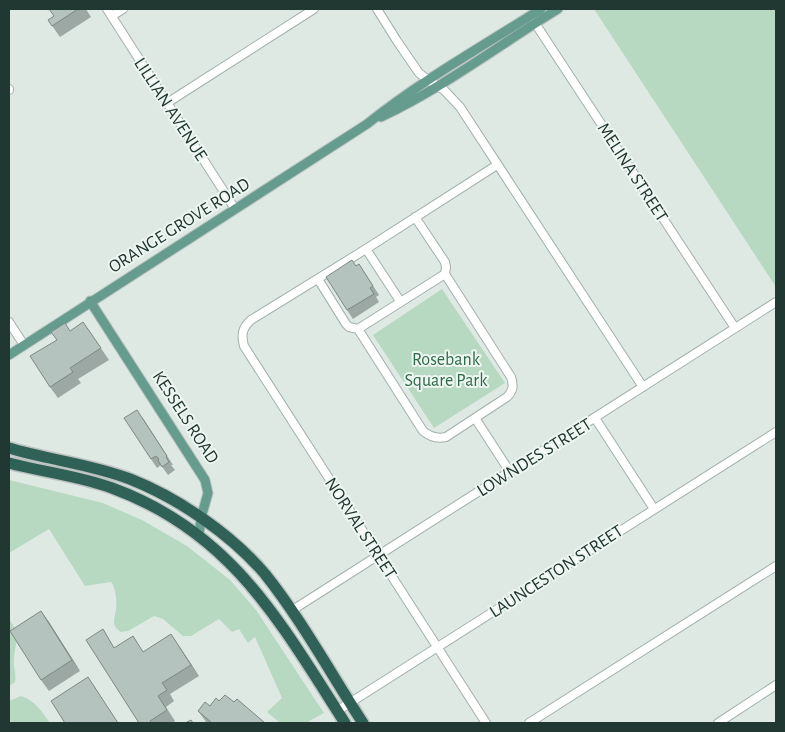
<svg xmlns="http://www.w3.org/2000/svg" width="785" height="732" font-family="'Alegreya Sans',sans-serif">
  <rect width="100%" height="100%" fill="#dee9e4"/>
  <!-- green -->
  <path fill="#b8d9c1" d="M594,9H776V287Z
    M442,289L505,383L434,428L373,335Z
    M9,480L103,503L142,520L187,546L230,580L256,610L324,713L306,723H280L267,712L282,698L255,637L248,643L239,629L232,632L219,619L191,636H183L163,619L154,616L128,631L121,632C111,625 114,621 116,610C117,602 116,588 111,582L85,586L49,529L9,553Z
    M9,619L19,635C16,640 13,660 14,666C15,672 16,676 15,682L9,686Z
    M21,696C36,701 41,711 50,723H12L9,719V701Z"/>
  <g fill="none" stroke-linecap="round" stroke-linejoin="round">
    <defs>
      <path id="minor" d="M107,9L235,209
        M377,9L397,41L419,73L428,80L444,90L460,107L643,387
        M112,16L123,9
        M533,20L735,328
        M9,89V90
        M167,103L314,9
        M415,217L445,262L446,267L445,274
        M366,249L400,301
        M445,274L511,377C514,386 513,391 507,397L446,437C437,439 430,437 423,431L358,329Z
        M318,279L346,324L349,327L358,329
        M9,322L24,345
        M475,418L510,472
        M595,418L654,509
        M291,611L776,302
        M337,711L776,432
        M486,723L244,346C241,335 242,328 251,320L366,249L497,165
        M529,723L776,566
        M718,723L776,685"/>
      <path id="major" d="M381,117C443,88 499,45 558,9
        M90,301L205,480L208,493L201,518L199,535
        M9,355L367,124C422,80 483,46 541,9"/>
      <path id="highway" d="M9,448C49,460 91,464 130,479C178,498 231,534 265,574C301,619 331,674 363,723
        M9,463C43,472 79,476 112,488C232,532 280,622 345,723"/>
    </defs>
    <!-- minor casing -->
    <use href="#minor" stroke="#a2b0ab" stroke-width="10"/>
    <!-- major casing -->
    <use href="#major" stroke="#bcc3c1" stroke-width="11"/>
    <!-- highway casing -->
    <use href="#highway" stroke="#bcc3c1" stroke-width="14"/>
    <!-- minor -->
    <use href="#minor" stroke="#fff" stroke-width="8"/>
    <!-- major -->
    <use href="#major" stroke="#659c8e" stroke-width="9"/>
    <!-- highway -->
    <use href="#highway" stroke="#2f6157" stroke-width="11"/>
  </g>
  <!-- wall -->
  <path fill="#9ba8a3" d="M49,9H86L91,17L60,37L48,20L54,16Z
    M359,264L379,295L376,297L379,302L353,319L347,310L356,266Z
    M83,322L109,360L78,379L81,383L58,398L50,387L71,331Z
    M143,418L173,465H171L175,470L168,475L161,465L157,468L151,459Z
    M41,611L80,671L49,691L41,680Z
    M179,646L199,676L170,694L174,701L166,707L175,721L172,723H139L143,652Z
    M219,701L234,702L265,723H207L198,711Z"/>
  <!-- shaded-wall -->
  <path fill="#7e8884" d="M41,611L49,622L80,671L72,660Z
    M171,634L199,676L191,665Z"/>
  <!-- building -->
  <path fill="#b4c3bd" stroke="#7e8884" d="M49,9H78L52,26L48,20L54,16Z
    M352,260L356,266L359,264L373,286L370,288L374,294L347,310L326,277Z
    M83,322L101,348L70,368L73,372L50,387L30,356L57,340L51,332L65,323L70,331Z
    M137,410L167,456L166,457L169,462L162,467L158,460L159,459L156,456L151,459L124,418Z
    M41,611L72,660L41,680L10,631Z
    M103,629L114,648L133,636L143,652L171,634L191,665L162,683L167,690L158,696L167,710L150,721L151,723H139L86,640Z
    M88,677L118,723H65L51,701Z
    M225,695L234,702L237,699L265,723H212L198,711L205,702L210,706L216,698L219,701Z
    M191,720L193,723H185Z"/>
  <g text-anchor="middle" stroke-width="4" stroke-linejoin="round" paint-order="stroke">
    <!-- street labels -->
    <g font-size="18" fill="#213731" stroke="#eef6f2">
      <text transform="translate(171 109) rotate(57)" y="6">LILLIAN AVENUE</text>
      <text transform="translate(633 172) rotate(57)" y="6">MELINA STREET</text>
      <text transform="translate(179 225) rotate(-32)" y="6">ORANGE GROVE ROAD</text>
      <text transform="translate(186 417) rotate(57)" y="6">KESSELS ROAD</text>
      <text transform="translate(534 457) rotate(-32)" y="6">LOWNDES STREET</text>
      <text transform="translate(361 528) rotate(57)" y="6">NORVAL STREET</text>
      <text transform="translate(556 571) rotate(-33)" y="6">LAUNCESTON STREET</text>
    </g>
    <!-- park labels -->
    <g font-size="18" fill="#2e6b46" stroke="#eef6f2">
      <text x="446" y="365">Rosebank<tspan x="446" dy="21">Square Park</tspan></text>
    </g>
  </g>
  <!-- border -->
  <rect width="785" height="732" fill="none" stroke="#213731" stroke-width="20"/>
</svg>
